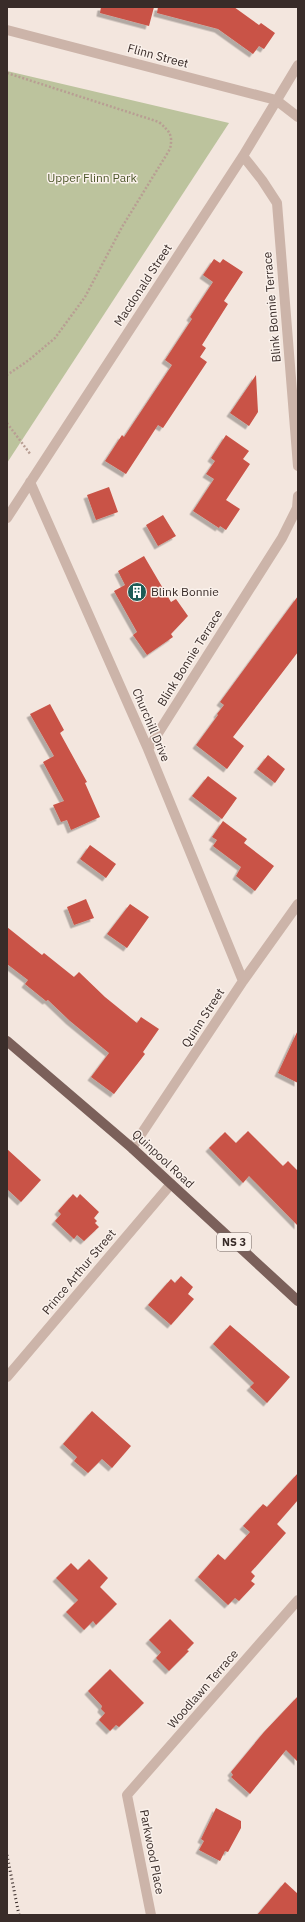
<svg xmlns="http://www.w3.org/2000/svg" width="305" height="1922" font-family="'IBM Plex Sans',sans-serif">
  <defs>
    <filter id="shadow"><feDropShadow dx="-3.5" dy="3.5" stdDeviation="0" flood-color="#0004"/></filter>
  </defs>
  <rect width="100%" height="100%" fill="#f3e6de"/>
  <!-- green -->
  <path fill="#bcc39d" d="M7,71L229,123L7,463Z"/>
  <!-- building -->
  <path fill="#c95347" filter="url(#shadow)" d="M101,7H154L149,26L100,13Z
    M158,7H234L259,25L261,23L275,33L264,49L259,46L253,54L218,29L157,13Z
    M214,259L220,263L223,259L243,272L224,301L228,304L202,345L206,348L200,357L207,362L163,428L158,425L126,474L105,461L122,435L124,437L172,365L165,360L192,319L190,317L213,282L203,275Z
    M256,375L258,412L249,426L230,413Z
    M226,435L249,451L243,459L250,464L226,500L240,509L226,530L220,526L219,528L193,511L214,479L206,474L215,461L211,458Z
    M109,487L118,512L96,520L87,495Z
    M163,515L176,536L158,546L146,525Z
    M144,556L171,602L176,599L188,616L171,634L173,637L147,655L133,635L137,632L114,591L125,585L118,571Z
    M298,596V652L233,737L244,746L227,769L196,745L218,715L217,714L224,705L220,702Z
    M50,704L64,730L60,733L87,782L85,783L100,817L71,830L67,820L61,822L53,805L64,801L43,762L54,756L30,714Z
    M268,755L285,769L275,783L257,769Z
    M208,776L237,798L222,819L192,796Z
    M223,821L247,839L244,843L274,866L255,891L236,876L241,867L213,846L217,840L212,837Z
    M90,845L116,864L106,878L80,859Z
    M86,899L94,918L74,925L67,907Z
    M130,904L149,917L127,948L107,934Z
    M7,927L42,955L44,953L74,977L79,972L105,997L137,1023L141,1017L159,1029L143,1052L145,1054L114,1094L91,1077L109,1053L70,1021L48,1000L46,1001L25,984L28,980L7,964Z
    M298,1030V1083L278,1073Z
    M248,1131L283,1166L288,1161L298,1171V1226L249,1176L243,1183L209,1148L225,1132L236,1143Z
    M7,1149L41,1180L21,1202L7,1189Z
    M73,1194L77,1198L80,1194L99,1212L94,1218L97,1221L95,1223L99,1227L84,1241L77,1235L74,1239L55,1221L61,1214L58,1211Z
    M181,1276L193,1287L188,1294L194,1299L171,1325L148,1305L171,1279L175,1283Z
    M230,1325L290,1377L267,1403L250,1387L254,1383L213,1344Z
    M92,1411L131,1446L112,1468L102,1459L88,1473L74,1461L77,1457L63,1444Z
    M298,1473V1500L277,1524L286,1533L251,1572L255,1576L251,1581L255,1584L239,1601L235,1598L228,1605L198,1577L218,1554L225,1560L250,1532L243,1526L263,1504L267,1507Z
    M89,1559L108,1578L100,1587L117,1604L96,1625L93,1621L84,1630L66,1612L78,1600L56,1578L71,1563L78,1570Z
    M170,1619L194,1643L187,1650L189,1651L169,1671L156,1658L161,1652L149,1640Z
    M110,1669L144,1703L119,1727L116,1725L110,1731L99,1720L105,1713L101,1709L102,1706L88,1691Z
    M298,1696V1762L286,1750L250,1794L231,1777L233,1775L231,1772L264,1732Z
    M216,1808L241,1821V1828L228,1852L225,1851L220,1861L199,1850L204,1841L201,1839Z
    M285,1882L298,1894V1915H257Z"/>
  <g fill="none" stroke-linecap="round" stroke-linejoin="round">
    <!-- path -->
    <path stroke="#b89e93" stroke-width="2.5" stroke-dasharray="2 2" stroke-linecap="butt" d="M7,73L159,122C170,132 173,135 170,149L122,227L85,297L55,338L29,360L7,375
      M7,423L31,455"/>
    <!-- minor -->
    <path stroke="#ccb4a9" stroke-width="10" d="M7,30L276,100L298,117
      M243,156L262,180L277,203L298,466
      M30,482L148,749L243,981
      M7,518L243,156L298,65
      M148,749L282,538L297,508L298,496
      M132,1148L243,981L298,904
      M7,1377L171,1184
      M151,1915L127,1795L298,1600"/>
    <!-- major -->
    <path stroke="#7b605a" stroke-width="10" d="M7,1041L132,1148L298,1301"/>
    <!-- rail -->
    <path stroke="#392c29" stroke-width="3" stroke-dasharray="1 3" stroke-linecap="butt" d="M7,1855L19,1915"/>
  </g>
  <!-- icons -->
  <defs>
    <symbol id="building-disc" viewBox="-11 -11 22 22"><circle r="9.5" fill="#1d5c57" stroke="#faf1eb"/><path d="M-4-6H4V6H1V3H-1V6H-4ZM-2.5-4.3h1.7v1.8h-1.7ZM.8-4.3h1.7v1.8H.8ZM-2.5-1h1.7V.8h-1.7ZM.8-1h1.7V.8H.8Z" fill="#fff"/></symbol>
  </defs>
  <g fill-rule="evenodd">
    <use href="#building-disc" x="126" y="581" width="22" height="22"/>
  </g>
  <g text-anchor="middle" stroke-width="3" stroke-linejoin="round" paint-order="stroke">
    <!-- shield labels -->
    <rect fill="#faf1eb" stroke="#736763" stroke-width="1" x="217" y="1233" width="34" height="18" rx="3"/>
    <g font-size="11" font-weight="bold" fill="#392c29">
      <text x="234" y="1246">NS 3</text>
    </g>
    <!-- street labels -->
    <g font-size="12" fill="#392c29" stroke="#faf1eb">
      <text transform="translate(158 56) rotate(15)" y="4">Flinn Street</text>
      <text transform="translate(143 285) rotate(-57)" y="4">Macdonald Street</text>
      <text transform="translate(272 307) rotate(-95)" y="4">Blink Bonnie Terrace</text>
      <text transform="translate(190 658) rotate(-58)" y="4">Blink Bonnie Terrace</text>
      <text transform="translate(151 725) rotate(67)" y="4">Churchill Drive</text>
      <text transform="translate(203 1018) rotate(-57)" y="4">Quinn Street</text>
      <text transform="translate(163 1159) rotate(43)" y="4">Quinpool Road</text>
      <text transform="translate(79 1272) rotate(-50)" y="4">Prince Arthur Street</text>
      <text transform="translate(203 1689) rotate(-49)" y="4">Woodlawn Terrace</text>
      <text transform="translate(152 1852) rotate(79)" y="4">Parkwood Place</text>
    </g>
    <!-- park labels -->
    <g font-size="12" fill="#4e582c" stroke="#faf1eb">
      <text x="92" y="182">Upper Flinn Park</text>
    </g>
    <!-- poi labels -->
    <g font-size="12" fill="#392c29" stroke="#faf1eb" text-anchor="start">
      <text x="151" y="596">Blink Bonnie</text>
    </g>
  </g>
  <!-- border -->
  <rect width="305" height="1922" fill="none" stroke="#392c29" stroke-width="16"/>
</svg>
